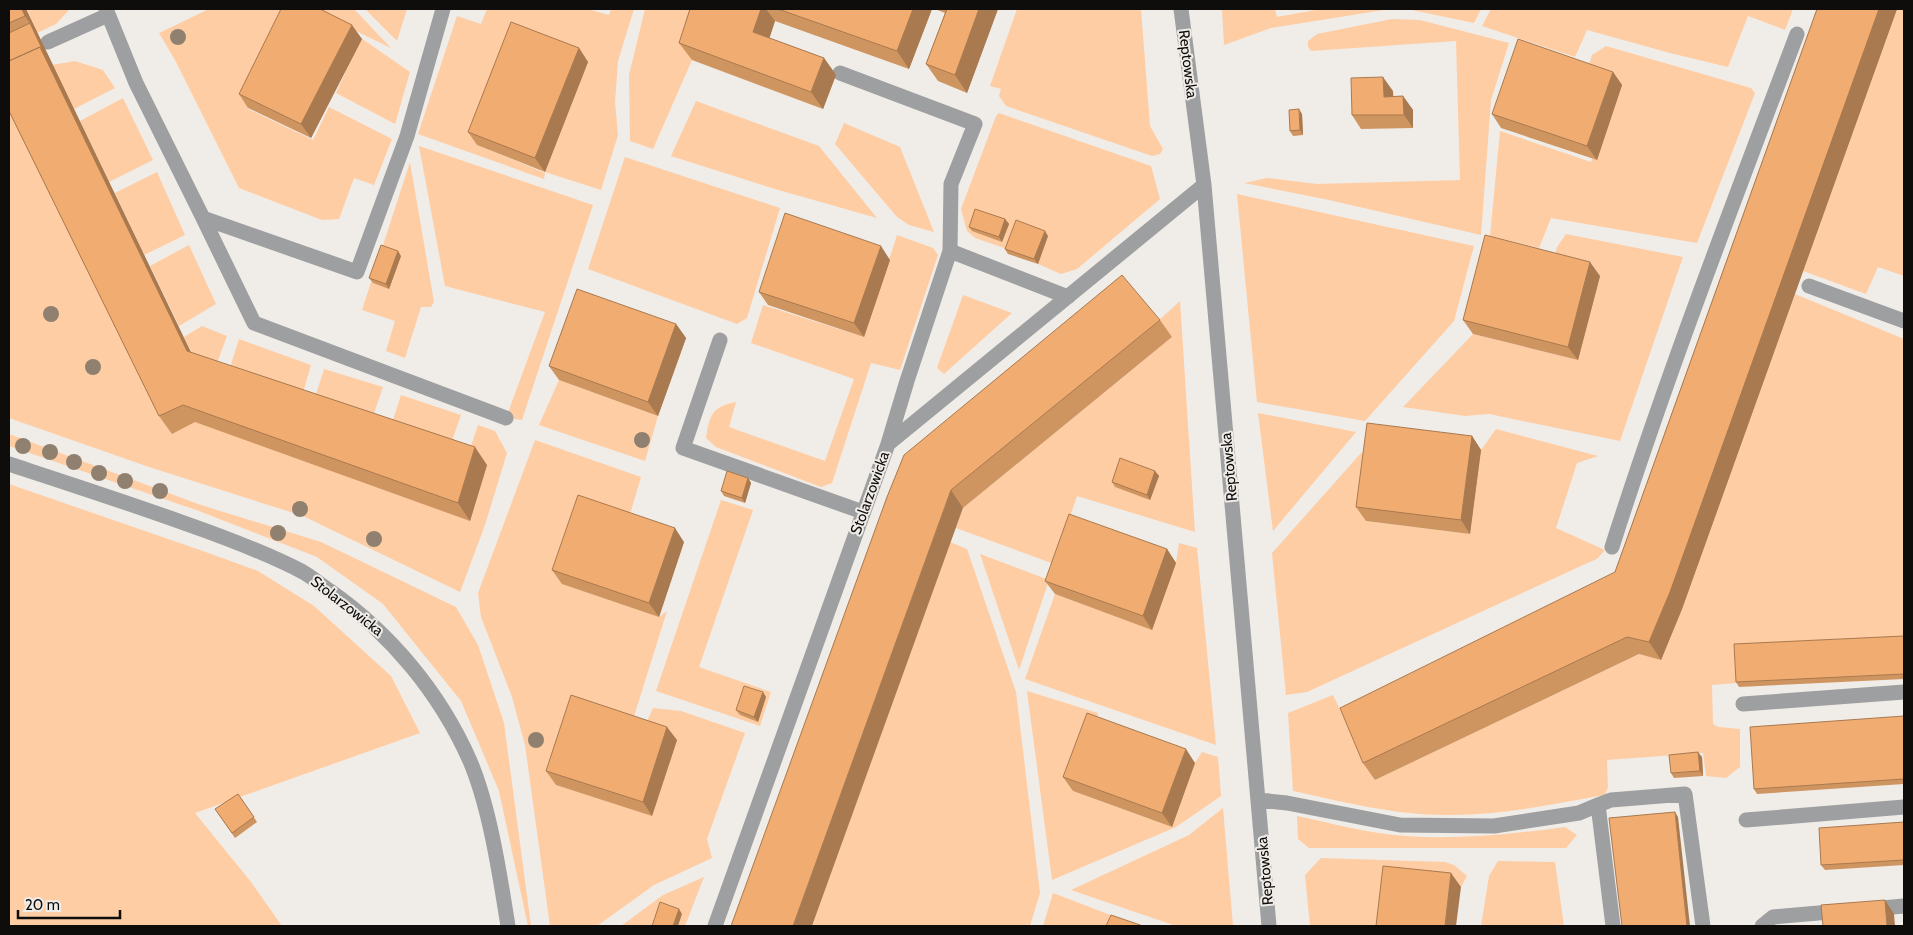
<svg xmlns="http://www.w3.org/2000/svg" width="1913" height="935" font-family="Cabin,sans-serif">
  <rect width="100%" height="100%" fill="#f0ece8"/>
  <!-- green -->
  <path fill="#ffcda3" d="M27,9H70L56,24L37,33Z
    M209,9H294L248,109L313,140L329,107L392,139L374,185L354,178L339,219L322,220L239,188L175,60L159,33Z
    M310,9H354L391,48Z
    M365,9H407L397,41Z
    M487,9H587L609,15L611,9H634L618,61L615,102L618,135L601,190L545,172L588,62L478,145L545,173L544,179L418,134L457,16L481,24Z
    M645,9H708L692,60L653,149L630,141L629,75Z
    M1017,9H1141L1150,126L1163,149L1160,154L1152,156L1006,106L999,96L1001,89L990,86Z
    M1222,9H1275L1277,17L1321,9H1390L1271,28L1224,45Z
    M1407,9H1481L1474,23Z
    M1491,9H1793L1785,30L1748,16L1728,67L1670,53L1587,30L1575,57L1482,26Z
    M1897,9H1904V276L1878,267L1866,294L1803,271Z
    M1392,19L1420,20L1509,43L1491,100L1481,235L1329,200L1244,183L1267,178L1317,184L1460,180L1456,41L1311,51L1308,47V41L1317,34Z
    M361,38L410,72L395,124L336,93Z
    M1606,46L1751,88L1755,93L1697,243L1551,218L1539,248L1490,236L1500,131L1591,162L1621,85L1587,72L1592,55Z
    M75,61L103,70L115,88L74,109L52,65Z
    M123,98L153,160L109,182L80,121Z
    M696,101L819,146L877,218L775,189L671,156Z
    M9,104L195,422L467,458L478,425L495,431L507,453L485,525L460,592L303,516L149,467L9,418Z
    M999,113L1151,166L1160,199L1077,269L1061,274L1038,264L1048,236L1019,226L1008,254L1004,248L975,238L967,231L961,209L996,116Z
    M844,123L900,147L934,232L909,225L897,217L835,144Z
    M419,146L593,205L522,420L506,418L545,312L445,286Z
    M625,157L780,208L747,318L737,324L588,269Z
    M410,162L434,302L431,307H421L405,358L386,351L395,321L362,310Z
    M157,172L185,235L144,255L115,193Z
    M1237,194L1474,246L1454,321L1365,421L1257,402Z
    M1566,234L1683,257L1620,441L1489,414L1465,416L1403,407L1473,334L1578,360L1553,262L1557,247Z
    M897,235L933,248L938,255L900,370L871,363L832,483L821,487L716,447L706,438C710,415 711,407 736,402L729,427L825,461L854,379L751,343L763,305L864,337Z
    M189,245L216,304L179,326L150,266Z
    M1795,294L1904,339V641L1738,649L1736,683L1712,685L1713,724L1719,727L1740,729V767L1726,778L1706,776L1703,753L1607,760L1608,787L1605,795C1552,804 1500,816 1446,815C1394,815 1344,802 1293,791L1288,713L1333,695L1375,780L1639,654L1661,659Z
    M963,295L1012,313L944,374L937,368Z
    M1180,301L1195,532L1077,496L1054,564L956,528L963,508L1172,337L1158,321Z
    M202,326L227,336L213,374L199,369L184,337Z
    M239,339L311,365L300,403L227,377Z
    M324,369L383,387L370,425L312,407Z
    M559,380L658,416L645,461L539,425Z
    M401,395L461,415L448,452L389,432Z
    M1258,413L1356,432L1273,531Z
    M1496,429L1598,456L1577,463L1556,528L1605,550L1597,559L1583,565L1307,692L1286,695L1272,553L1361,453L1376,446L1366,521L1470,534L1481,450Z
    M9,434L201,505L321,542L456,607L478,645L504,723L531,926H528L499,791L461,701L383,604L317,557L199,511L9,446Z
    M535,440L641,477L628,521L659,617L667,611L631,726L644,728L653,708L681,711L745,733L707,839L712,858L654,885L597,926H550L525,745L512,697L481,617L478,593Z
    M9,484L200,550L258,571L314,606L391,676L420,733L195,813L251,882L282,926H9Z
    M721,500L753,510L699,667L771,692L760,726L656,691Z
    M950,542L967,549L1016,692L1040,893L1030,926H812Z
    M1179,543L1197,548L1216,745L1025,679L1055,594L1152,629L1176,563Z
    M980,554L1049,580L1019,670Z
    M1027,691L1098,713L1097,727L1073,791L1172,827L1195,763L1202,752L1218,757L1221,796L1176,827L1052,880Z
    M1223,808L1233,926H1176L1071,890L1189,835Z
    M1297,816C1331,823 1371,834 1405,836C1458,840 1512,834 1565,827L1577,835L1566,848H1309L1298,839Z
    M1321,858L1445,862L1454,865L1467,876L1461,887L1393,880L1388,926H1310L1305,875Z
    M1498,861L1555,862L1564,926H1481L1489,876Z
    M704,877L685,926H621L663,895Z
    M1053,893L1121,919V926H1043Z"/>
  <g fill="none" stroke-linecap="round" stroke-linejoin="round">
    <!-- minor -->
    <path stroke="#9d9fa0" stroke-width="15" d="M106,9L136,83L203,218L357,272L407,136L443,9
      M1181,9L1204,185L1269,926
      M48,42L108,15
      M840,73L975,124L951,184L950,251L907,381L888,444
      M203,218L254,323L506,418
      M950,251L1068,297
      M1809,286L1904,321
      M720,340L683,448L863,512
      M9,464C67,483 126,502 184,523C224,537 265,552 303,572C312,577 321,585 330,591C391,634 440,693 470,761C490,808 500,876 508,926
      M1612,547C1667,374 1733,204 1797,34
      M1743,704L1904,692
      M1259,800L1287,803L1400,825L1494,826L1579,813L1598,805L1613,926
      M1598,805L1611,800L1685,794L1703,926
      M1746,820L1904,807
      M1870,909L1904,906
      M715,926L888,444L1204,185
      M1762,926L1773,917L1842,911"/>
  </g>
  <!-- trees -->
  <g fill="#908070">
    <circle cx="178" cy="37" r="8"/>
    <circle cx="51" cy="314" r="8"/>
    <circle cx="93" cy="367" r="8"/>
    <circle cx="642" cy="440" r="8"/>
    <circle cx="23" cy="446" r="8"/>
    <circle cx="50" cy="452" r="8"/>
    <circle cx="74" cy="462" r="8"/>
    <circle cx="99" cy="473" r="8"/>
    <circle cx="125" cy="481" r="8"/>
    <circle cx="160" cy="491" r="8"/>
    <circle cx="300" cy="509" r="8"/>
    <circle cx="278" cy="533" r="8"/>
    <circle cx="374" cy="539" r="8"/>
    <circle cx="536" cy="740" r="8"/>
  </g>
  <!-- wall -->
  <path fill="#cf9561" d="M9,9H26L191,353L487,465L470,521L195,422L172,434L159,416L9,111Z
    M690,9H932L909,69L775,21L769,38L824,58L836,75L823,109L692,60L679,43Z
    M935,9H998L967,93L938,81L926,64L945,13Z
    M1817,9H1897L1682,609L1661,660L1639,654L1375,780L1363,763L1615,572Z
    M362,39L311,138L248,108L239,94Z
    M579,48L588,62L545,172L477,145L468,132Z
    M1613,72L1622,85L1597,160L1501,128L1492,114Z
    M1393,91V96H1403L1413,110V128L1361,129L1352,115Z
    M1302,114L1303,135L1293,136L1290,131Z
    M1005,219L1009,224L1002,242L972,231L969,227Z
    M1048,236L1038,264L1008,254L1005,249Z
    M401,256L389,289L373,283L369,278Z
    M890,260L864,337L768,305L759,292Z
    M1600,276L1578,360L1473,334L1463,320Z
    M1160,320L1172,337L963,508L887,497Z
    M676,324L686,338L658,416L559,380L549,366Z
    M1472,436L1481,450L1470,534L1366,521L1356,507Z
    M1155,471L1159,476L1150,500L1115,487L1112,482Z
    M748,478L751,483L745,503L724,496L721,491Z
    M684,542L659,617L562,584L552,570Z
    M1167,549L1176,563L1152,630L1055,594L1045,581Z
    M1904,636V679L1739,687L1736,682Z
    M766,697L758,722L740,715L736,710Z
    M1904,716V784L1757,794L1754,789Z
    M677,740L652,816L556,785L546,771Z
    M1702,757L1703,776L1674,778L1671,773Z
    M1195,763L1172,827L1073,791L1063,777Z
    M238,794L257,822L235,838L215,809Z
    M1904,822V865L1825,870L1821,865Z"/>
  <!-- shaded-wall -->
  <path fill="#a9794f" d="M22,9H26L199,369L187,351L40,47L30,23L25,16Z
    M761,9H766L775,21L766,49L753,32Z
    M913,9H932L909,69L897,51Z
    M979,9H998L967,93L955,75Z
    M1879,9H1897L1682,609L1661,660L1649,642Z
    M352,25L362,39L311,138L301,124Z
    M579,48L588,62L545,172L535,158Z
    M824,58L836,75L823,109L811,92Z
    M1613,72L1622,85L1597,160L1587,146Z
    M1383,77L1393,91L1394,110L1384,97Z
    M1403,96L1413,110V128L1404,115Z
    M1299,109L1302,114L1303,135L1300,130Z
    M1005,219L1009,224L1002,242L999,237Z
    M1045,231L1048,236L1038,264L1034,259Z
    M881,246L890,260L864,337L854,323Z
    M398,251L401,256L389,289L386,284Z
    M1590,262L1600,276L1578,360L1568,347Z
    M676,324L686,338L658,416L648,402Z
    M1472,436L1481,450L1470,534L1461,520Z
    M475,447L487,465L470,521L458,503Z
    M1155,471L1159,476L1150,500L1147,495Z
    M748,478L751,483L745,503L742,498Z
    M951,490L963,508L812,926H793Z
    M675,528L684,542L659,617L649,603Z
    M1167,549L1176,563L1152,630L1143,616Z
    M763,692L766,697L758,722L754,717Z
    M667,727L677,740L652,816L643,802Z
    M1186,749L1195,763L1172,827L1162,813Z
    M1698,752L1702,757L1703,776L1700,771Z
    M1675,812L1678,817L1690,926H1687Z
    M1451,873L1461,887L1456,926H1445Z
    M1885,900L1894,914L1895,926H1887Z
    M679,909L682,914L678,926H673Z"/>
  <!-- building -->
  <path fill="#f1ad71" stroke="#a9794f" d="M9,9H22L25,16L9,23Z
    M281,9H320L352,25L301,124L239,94Z
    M690,9H761L753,32L824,58L811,92L679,43Z
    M778,9H913L897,51Z
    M947,9H979L955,75L926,64Z
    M1817,9H1879L1670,592L1649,642L1627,637L1363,763L1340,708L1615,572Z
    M511,22L579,48L535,158L468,132Z
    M30,23L45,55L40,47L9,61V33Z
    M1518,39L1613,72L1587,146L1492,114Z
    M40,47L187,351L475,447L458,503L183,405L159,416L9,111V61Z
    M1383,77L1384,97L1403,96L1404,115H1352L1351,78Z
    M1299,109L1300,130L1290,131L1289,110Z
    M975,209L1005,219L999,237L969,227Z
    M785,213L881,246L854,323L759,292Z
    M1016,220L1045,231L1034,259L1005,249Z
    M1485,235L1590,262L1568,347L1463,320Z
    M381,245L398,251L386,284L369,278Z
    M1122,275L1160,320L951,490L793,926H731L887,497L904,455Z
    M577,289L676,324L648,402L549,366Z
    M1367,423L1472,436L1461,520L1356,507Z
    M1120,458L1155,471L1147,495L1112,482Z
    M727,471L748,478L742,498L721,491Z
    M578,495L675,528L649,603L552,570Z
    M1069,514L1167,549L1143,616L1045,581Z
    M1904,636V674L1736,682L1734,644Z
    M744,686L763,692L754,717L736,710Z
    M571,695L667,727L643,802L546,771Z
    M1087,713L1186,749L1162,813L1063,777Z
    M1904,716V779L1754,789L1750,727Z
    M1698,752L1700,771L1671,773L1669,755Z
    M238,794L254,817L232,833L215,809Z
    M1675,812L1687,926H1622L1609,818Z
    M1904,822V860L1821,865L1819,828Z
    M1383,866L1451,873L1445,926H1376Z
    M1885,900L1887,926H1823L1821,905Z
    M660,902L679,909L673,926H652Z
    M1111,915L1143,926H1106Z"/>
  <g text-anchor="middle" stroke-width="4" stroke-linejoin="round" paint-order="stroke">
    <!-- street labels -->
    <g font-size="15" fill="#0e0d0c" stroke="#f0ece8">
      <text transform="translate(1188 64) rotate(83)" y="5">Reptowska</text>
      <text transform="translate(1229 467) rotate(-95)" y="5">Reptowska</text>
      <text transform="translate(870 493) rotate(-70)" y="5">Stolarzowicka</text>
      <text transform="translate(347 606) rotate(38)" y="5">Stolarzowicka</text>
      <text transform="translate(1265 871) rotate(-95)" y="5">Reptowska</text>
    </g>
  </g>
  <!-- border -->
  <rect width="1913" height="935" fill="none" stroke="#0e0d0c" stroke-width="20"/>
  <!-- scale -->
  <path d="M18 910v8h102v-8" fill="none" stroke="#0e0d0c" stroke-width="2.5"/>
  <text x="25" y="910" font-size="15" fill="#0e0d0c" stroke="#f0ece8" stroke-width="4" paint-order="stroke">20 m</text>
</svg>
